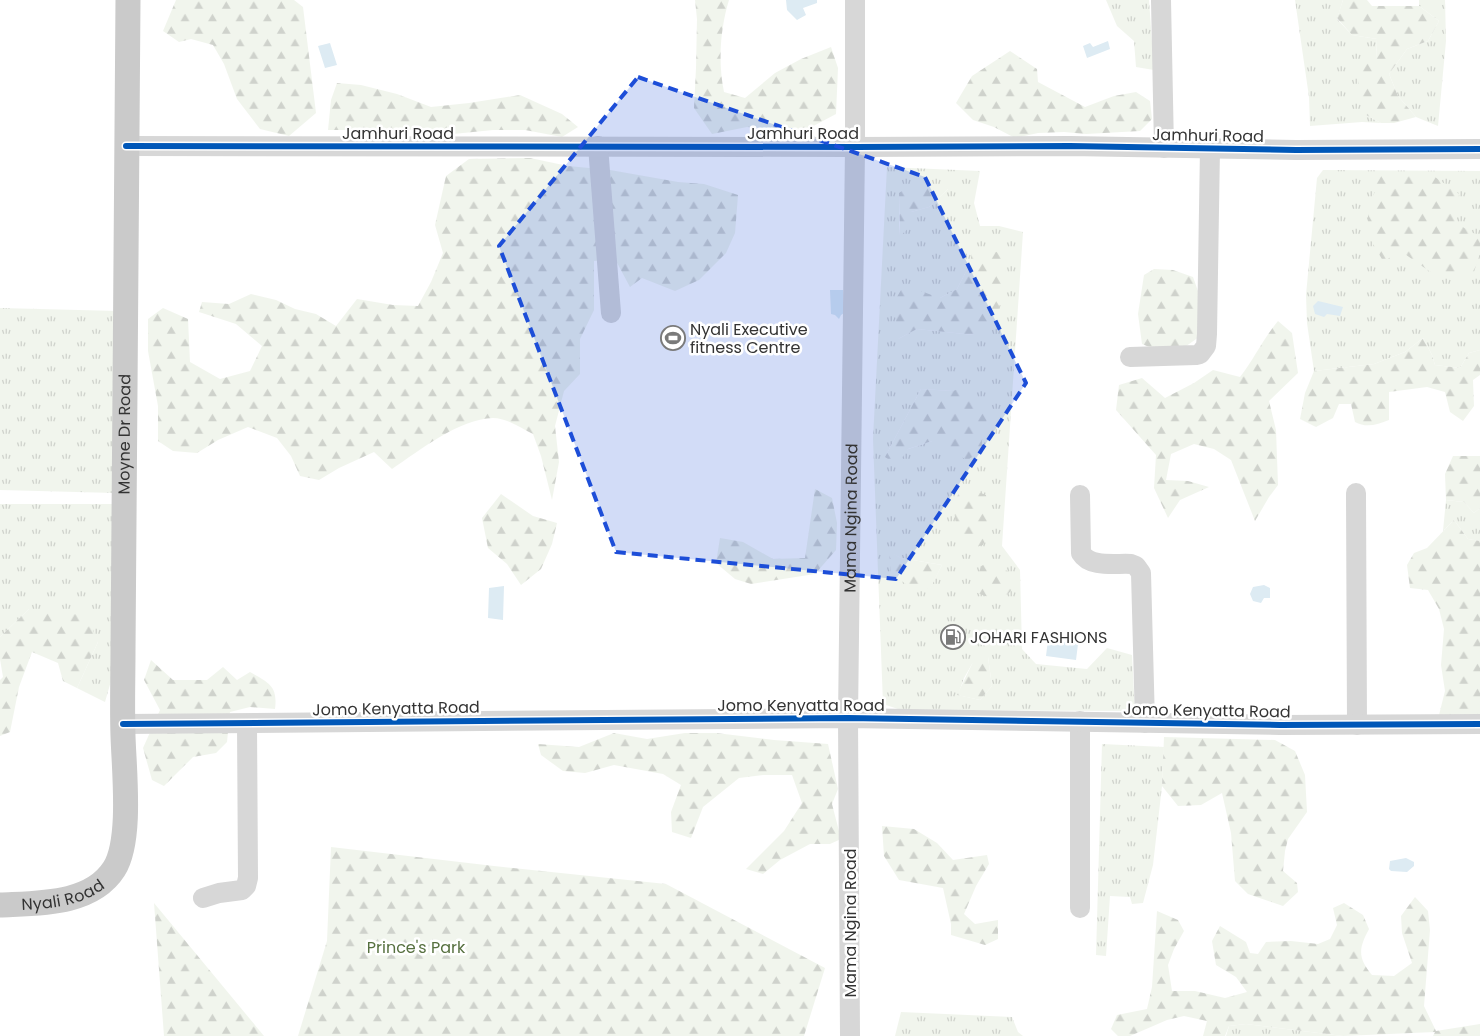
<svg xmlns="http://www.w3.org/2000/svg" width="1480" height="1036" font-family="Poppins,sans-serif">
  <defs>
    <pattern id="grass-tufts" width="24" height="20" patternUnits="userSpaceOnUse" patternTransform="scale(1.25)"><rect width="24" height="20" fill="#f1f5ed"/><path d="M3 7l-1-3M5 7V3M7 7l1-3M15 17l-1-3M17 17v-4M19 17l1-3" fill="none" stroke="#cfd2cc"/></pattern>
    <pattern id="forest-firs" width="22" height="20" patternUnits="userSpaceOnUse" patternTransform="scale(1.25)"><rect width="22" height="20" fill="#f1f5ed"/><path d="M5 1l3.5 6h-7zM16 11l3.5 6h-7z" fill="#cfd2cc"/></pattern>
  </defs>
  <rect width="100%" height="100%" fill="#fff"/>
  <!-- grass -->
  <path fill="url(#grass-tufts)" fill-rule="evenodd" d="M1106,0H1149L1154,70L1136,67L1134,41L1117,26Z
    M1295,0H1343L1337,19L1352,35L1377,39L1376,60L1366,115L1381,123L1362,122L1310,126L1309,97Z
    M1419,0H1445L1446,41L1438,126L1416,117L1398,96L1389,74L1407,49L1428,41L1439,21L1419,6Z
    M887,167L980,171L974,203L980,226H999L1023,232L1002,546L1020,570L1022,649L1036,664L1087,669L1107,648L1132,655L1135,711L901,710L883,704L873,439ZM948,189L929,207L911,212L900,235L899,224V193ZM971,262L974,335L917,329L898,339L940,298L957,289ZM921,389L953,391L932,441L885,457ZM889,552L901,558L942,565L930,588ZM988,657L992,686L980,700L958,695L964,678L972,664Z
    M1323,170L1480,171V350L1469,353L1460,368L1435,365L1432,355L1423,338L1405,352L1374,364L1314,371L1307,323L1306,295L1317,178Z
    M0,308L118,311L115,493L0,490Z
    M1446,500L1464,502L1474,513L1480,508V541L1468,539L1454,520L1443,531Z
    M0,504H113V674L105,702L77,688L98,642L29,609L0,637Z
    M1102,744L1164,747L1162,786L1153,865L1143,903L1132,904L1130,897L1110,896L1106,956L1096,955Z
    M901,1012L1012,1017L1018,1032L1023,1036H895Z
    M1246,1024L1343,1036H1226L1229,1026Z"/>
  <!-- forest -->
  <path fill="url(#forest-firs)" d="M176,0H294L303,7L316,113L289,136L260,129L237,99L224,64L213,45L191,39L179,42L163,31Z
    M695,0H729C720,29 718,63 724,92L745,98L775,73L801,59L831,47L838,68L836,114L804,131L747,127L712,134L694,108L696,68L697,19Z
    M1343,0H1367L1372,6H1419L1439,21L1428,41L1407,49L1389,74L1398,96L1416,117L1394,123H1381L1366,115C1357,90 1356,77 1362,51L1376,60L1377,39L1352,35L1337,18Z
    M1010,51L1037,69L1038,82L1085,107L1114,96L1136,92L1150,101L1152,119L1140,131L1086,134L1064,132L1038,133L1015,138L994,127L973,120L956,103L972,76Z
    M337,83L361,85L397,94L431,107L469,103L520,95L562,114L578,127L562,137L525,130H493L453,134L425,128L389,132L355,130H328L331,100Z
    M530,158L568,166L610,170L678,182L704,184L738,195L735,233L726,253L699,280L675,291L642,278L630,287L615,259L594,261V310L580,339V374L564,391L555,426L559,462L552,500L541,456L533,434C521,428 507,418 493,418C459,419 420,450 392,469L374,452L339,468L319,480L300,476L291,456L277,438L248,427L218,440L197,453L173,451L158,441V406L148,351V319L163,308L188,319L190,362L220,379L250,371L262,346L236,324L199,312L202,302L229,304L251,294L276,300L295,309L316,314L336,326L357,299L393,305L418,306L431,282L443,253L435,225L446,176L469,159Z
    M1382,174L1435,177L1459,194L1456,223L1480,237V253L1474,272L1444,277L1429,271L1402,252L1383,261L1368,235V205L1376,190L1366,177Z
    M912,184H936L948,189L929,207L911,212V226L900,236L899,193Z
    M971,251L1001,252L1007,279L996,318L974,335L917,329L898,339L894,302L904,285L940,298L957,289L971,262Z
    M1154,269L1173,270L1193,277L1198,291L1199,337L1182,349H1154L1142,344L1138,314L1144,275Z
    M1278,321L1292,333L1298,373L1269,401L1276,430L1278,485L1269,497L1255,521L1231,460L1214,449L1194,444L1171,454L1166,480L1188,481L1209,487L1180,500L1168,518L1154,488L1156,455L1116,410L1119,385L1142,378L1165,398L1194,383L1213,370L1240,377C1254,359 1263,339 1278,321Z
    M1423,338L1432,355L1435,365L1460,368L1469,353L1480,350V375L1473,380L1474,406L1463,421L1450,412L1445,392L1427,387L1389,392V420C1377,425 1366,428 1355,422L1351,404H1339L1333,418L1316,427L1300,419L1305,393L1314,371L1374,364L1405,352Z
    M968,385L989,411L979,453L967,460L932,441L908,449L897,465L885,457L921,389L953,391Z
    M1453,456H1480V508L1474,513L1464,502L1446,500L1445,474Z
    M963,486L986,495L991,527L983,545L965,550L958,537L953,504Z
    M815,489L832,498L837,523L836,550L815,574L751,584L735,579L716,563L720,538L743,542L773,559L805,558Z
    M501,494L533,516L557,523L552,544L541,569L521,585L507,564L488,548L482,518Z
    M1454,520L1468,539L1480,541V715H1439L1445,691L1441,665L1444,629L1439,609L1428,590L1410,588L1407,565L1414,553L1427,548Z
    M889,551L901,558L942,565L930,589L909,586L891,574Z
    M992,561L1021,580L1008,594L992,599L973,591L981,566Z
    M29,609L62,611L87,617L98,642L77,688L63,681L58,663L32,652L19,687L10,732L0,736V680L3,677L0,659V637Z
    M982,653L988,657L992,686L980,700L957,695L972,664Z
    M151,660L173,680H207L223,667L237,680L250,672C269,683 278,686 275,709L250,707L230,712L227,742L216,753L193,757L164,786L152,780L143,748L160,710L144,680Z
    M614,733L647,739L685,733H716L774,740L828,744L838,789L832,804L841,839L830,844H810L780,860L763,874L746,869L784,831L802,803L792,775H763L739,778L703,807L691,838L672,832L671,812L681,785L663,774L614,765L585,773L563,771L541,755L538,744L579,747Z
    M1164,737L1275,740L1295,751L1305,775L1307,812L1288,839L1285,851L1283,871L1297,883L1298,892L1283,906L1248,894L1235,881L1231,833L1222,793L1201,805L1178,806L1162,786Z
    M882,826L914,829L937,843L953,860L987,855L989,864L976,886L964,914L975,924L998,920V939L985,945L951,935V924L943,888L899,880L884,856Z
    M331,847L494,866L666,884L825,968L804,1036H298L327,941Z
    M1415,897L1428,911L1430,930L1424,1006L1436,1031L1480,1024V1036H1433L1435,1032L1343,1036L1246,1024L1229,1026L1225,1036H1203L1207,1021L1184,1016L1167,1020L1130,1036H1118L1111,1029L1117,1015L1147,1009L1152,987L1157,911L1178,920L1184,931L1174,949L1168,965L1172,991H1195L1225,998L1247,992L1236,977L1216,965L1212,941L1220,926L1246,942L1250,953L1258,954L1266,942L1291,941L1318,944L1330,939L1337,925L1333,908L1344,903L1363,915L1369,929C1359,948 1357,957 1372,975L1394,976L1412,963L1402,933L1401,916Z
    M154,903L264,1036H164Z"/>
  <!-- water -->
  <path fill="#ddebf3" d="M786,0H817V3L803,8L806,15L797,20L787,10Z
    M1108,41L1110,49L1087,58L1083,46L1090,43L1093,47Z
    M330,43L337,65L325,68L318,46Z
    M830,290H843L844,313L841,315L839,319L835,315L831,314Z
    M1318,301L1343,307L1340,316L1327,314L1324,317L1315,314L1313,306Z
    M1264,585L1270,588V598H1264L1261,603L1253,601L1250,594L1253,587Z
    M504,586L503,620L488,618L489,588Z
    M1048,640L1078,644L1076,660L1046,656Z
    M1406,858L1414,862V866L1407,872L1391,871L1389,869L1390,861Z"/>
  <g fill="none" stroke-linecap="round" stroke-linejoin="round">
    <!-- minor -->
    <g stroke="#d7d7d7" stroke-width="20">
      <path d="M1161,0L1164,148"/>
      <path d="M126,146L855,147L1070,146L1296,150L1480,149"/>
      <path d="M598,146L611,313"/>
      <path d="M1130,357L1196,355L1200,354L1206,346L1207,334L1210,148"/>
      <path d="M1356,493L1357,725"/>
      <path d="M1080,495L1081,553C1090,568 1116,563 1131,564L1136,566L1141,573L1145,723"/>
      <path d="M1080,721V908"/>
      <path d="M123,724L848,718L1280,725L1480,724"/>
      <path d="M203,898L219,893L242,890L246,886L248,878L247,724"/>
      <path id="s1" d="M850,1036L848,718L855,147V0"/>
    </g>
    <!-- major -->
    <path stroke="#cacaca" stroke-width="25" id="s2" d="M0,905C38,903 91,905 114,869C132,841 124,770 123,736C122,707 123,679 123,650C123,434 126,217 128,0"/>
    <defs>
      <path id="cycleway" d="M126,146L855,147L1070,146L1296,150L1480,149
        M123,724L848,718L1280,725L1480,724"/>
    </defs>
    <!-- cycleway casing -->
    <use href="#cycleway" stroke="#fff" stroke-width="9"/>
    <!-- cycleway -->
    <use href="#cycleway" stroke="#0057b8" stroke-width="6"/>
  </g>
  <!-- marked area -->
  <path fill="#1d4ed8" fill-opacity="0.2" stroke="#1d4ed8" stroke-width="4" stroke-dasharray="10 6" stroke-linejoin="round" d="M638,77L925,177L1026,383L896,579L616,552L499,246Z"/>
  <!-- icons -->
  <defs>
    <symbol id="stadium-ring" viewBox="-11 -11 22 22"><circle r="9.5" fill="#fff" stroke="#7a7a7a" stroke-width="1.5"/><path d="M0-5a6.5 5 0 1 0 0 10a6.5 5 0 1 0 0-10ZM-3.5-1.8h7v3.6h-7Z" fill="#7a7a7a"/></symbol>
    <symbol id="fuel-ring" viewBox="-11 -11 22 22"><circle r="9.5" fill="#fff" stroke="#7a7a7a" stroke-width="1.5"/><path d="M-5.5-6h7V0h2V4h1.3V-2.5L3-4.5l.8-.8L6-3V5H2.5V1h-1V6h-7ZM-4.2-4.7v3.2H.2V-4.7Z" fill="#7a7a7a"/></symbol>
  </defs>
  <g fill-rule="evenodd">
    <use href="#stadium-ring" x="659" y="324" width="28" height="28"/>
    <use href="#fuel-ring" x="939" y="623" width="28" height="28"/>
  </g>
  <g text-anchor="middle" stroke-width="5" stroke-linejoin="round" paint-order="stroke">
    <!-- street labels -->
    <g font-size="16" fill="#333" stroke="#fff">
      <text x="398" y="139">Jamhuri Road</text>
      <text x="803" y="139">Jamhuri Road</text>
      <text transform="translate(1208 135) rotate(1)" y="6">Jamhuri Road</text>
      <text dy="6" stroke="none"><textPath href="#s2" startOffset="561">Moyne Dr Road</textPath></text>
      <text dy="6" stroke="none"><textPath href="#s1" startOffset="518">Mama Ngina Road</textPath></text>
      <text x="801" y="711">Jomo Kenyatta Road</text>
      <text transform="translate(396 708) rotate(-1)" y="6">Jomo Kenyatta Road</text>
      <text transform="translate(1207 710) rotate(1)" y="6">Jomo Kenyatta Road</text>
      <text dy="6" stroke="none"><textPath href="#s2" startOffset="64">Nyali Road</textPath></text>
      <text transform="translate(850 923) rotate(-90)" y="6">Mama Ngina Road</text>
    </g>
    <!-- poi labels -->
    <g font-size="16" fill="#333" stroke="#fff" text-anchor="start">
      <text x="690" y="335">Nyali Executive<tspan x="690" dy="18">fitness Centre</tspan></text>
      <text x="970" y="643">JOHARI FASHIONS</text>
    </g>
    <!-- park labels -->
    <g font-size="16" fill="#56703f" stroke="#fff">
      <text x="416" y="953">Prince's Park</text>
    </g>
  </g>
</svg>
